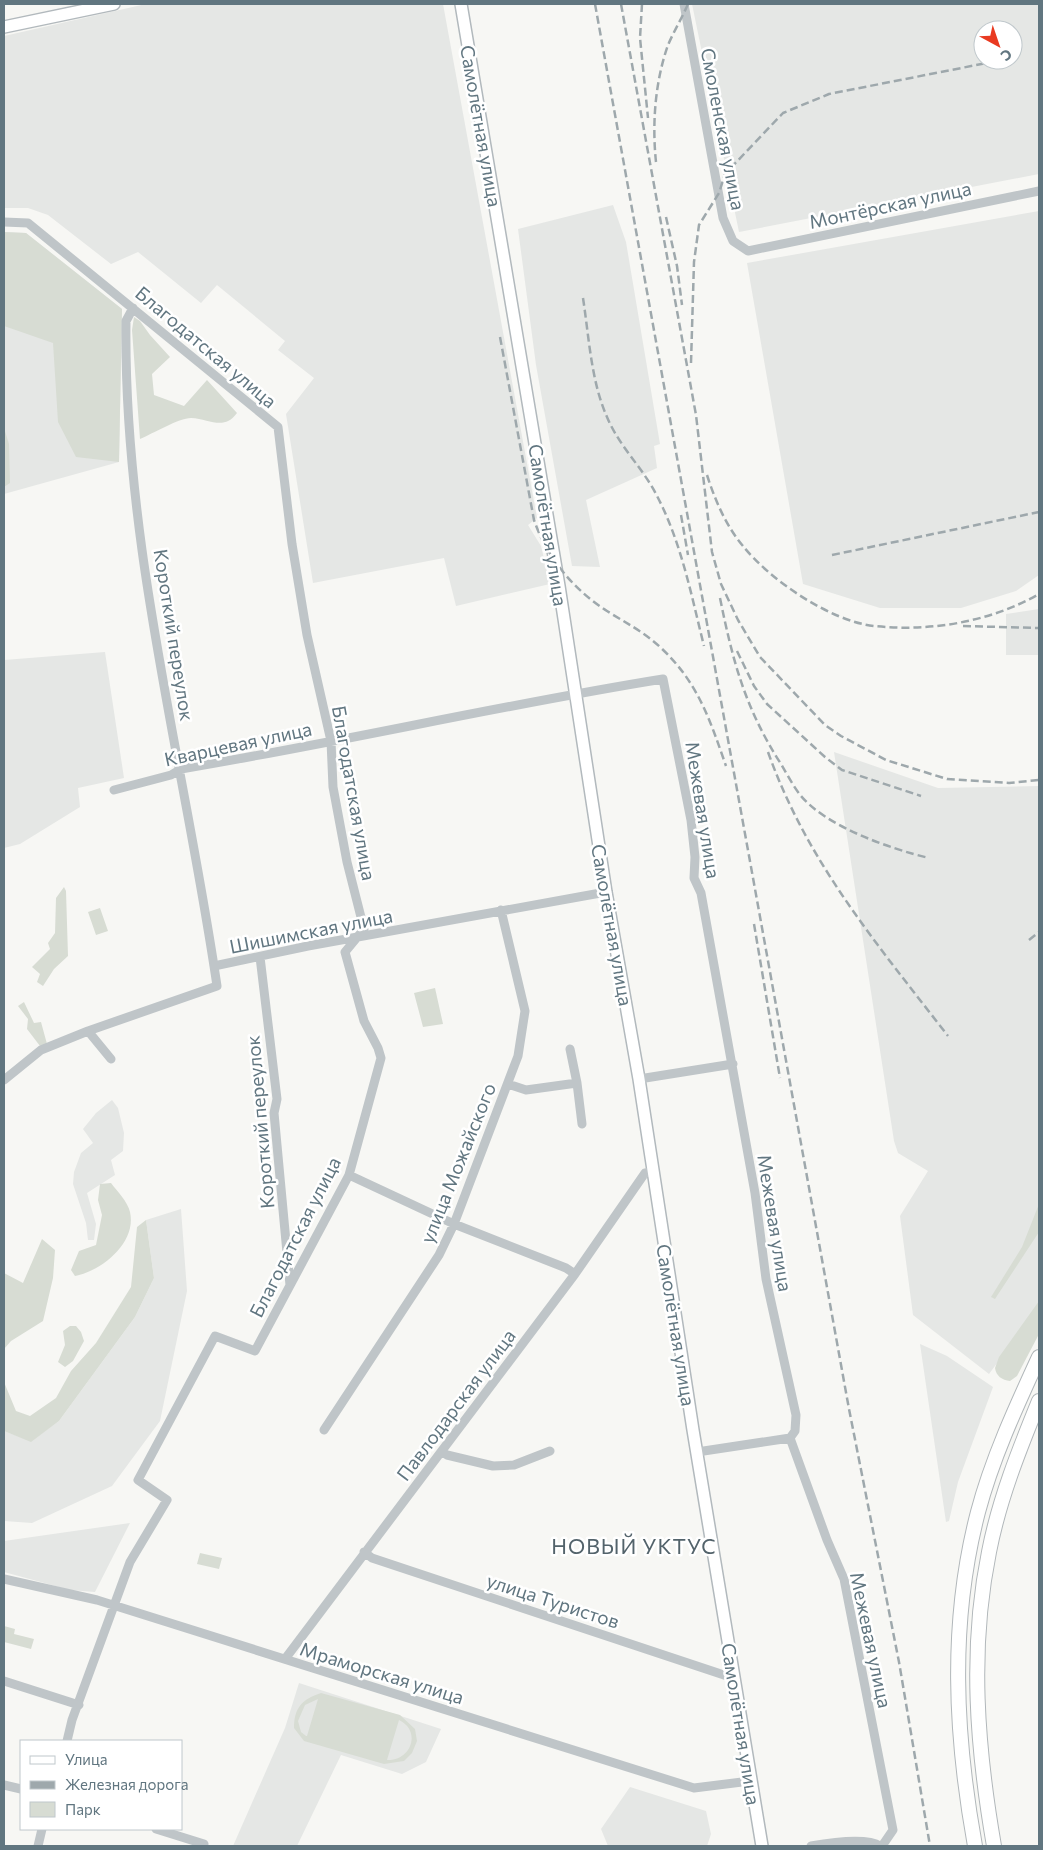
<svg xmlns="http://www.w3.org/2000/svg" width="1043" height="1850" font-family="Commissioner,sans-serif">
  <rect width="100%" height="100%" fill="#f7f7f4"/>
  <!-- built -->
  <path fill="#e5e7e5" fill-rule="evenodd" d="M146,4H443L537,518L528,525L541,546L550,584L456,606L444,558L313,583L286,414L314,378L278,350L285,341L217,285L201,303L138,252L111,264L48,215L28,208H4V36Z
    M692,4H1039V174L739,232ZM983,30H1013V60H983Z
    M613,205L626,242L660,444L654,446L657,468L586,500L600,567L572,566L536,365L518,229Z
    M1039,211V575L1016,591L961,608H880L803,584L747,263Z
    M4,232L26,233L122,309L119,462L4,494Z
    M1039,609V655H1006V614Z
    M105,652L124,778L78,788L80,807L20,844L4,848V660Z
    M834,752L938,788L1039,786V1307L989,1374L913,1315L900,1216L928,1171L898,1153L894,1141Z
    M112,1100L118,1108L124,1133L123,1151L111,1160L115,1175L87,1193L96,1224L94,1240H88L86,1223L73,1184L74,1172L81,1153L93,1143L83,1129L96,1113Z
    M181,1209L187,1291L160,1421L112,1486L32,1523L4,1521V1431L31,1441L59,1421L135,1317L154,1278L146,1220Z
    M920,1344L947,1356L993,1387L958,1482L949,1521L946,1522Z
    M130,1523L95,1592L70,1590L4,1572V1541Z
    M299,1683L441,1729L426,1762L402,1774L341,1755L297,1846H233L285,1728Z
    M630,1787L706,1811L711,1834L707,1846H608L601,1829Z"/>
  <!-- green -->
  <path fill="#d7dcd3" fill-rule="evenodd" d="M4,232L26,233L122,309L119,462L76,457L58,422L53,343L4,326Z
    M134,317L140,321L150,335L170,357L152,374L154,395L184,406L207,380L237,413C224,431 210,419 191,418C179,418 152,434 140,439L132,330Z
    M4,428L9,444L10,483L4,487Z
    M64,887L66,891L68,956L54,969L43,986L37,982L40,974L32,967L50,949L48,943L55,933L56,898Z
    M100,908L108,931L96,935L88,912Z
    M435,988L443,1024L423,1027L414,993Z
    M24,1002L34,1023L41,1022L47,1044L40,1046L27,1029L28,1019L18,1006Z
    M111,1183C117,1191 128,1202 130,1212C137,1243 101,1271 75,1276L71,1270L79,1251L96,1245L102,1215L98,1200L100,1184Z
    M1039,1204V1232L995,1299L991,1297L1022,1247Z
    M146,1220L154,1278L135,1317L59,1421L31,1442L4,1431V1382L16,1411L30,1416L56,1398L71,1371L96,1343L131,1287L137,1227Z
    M42,1239L55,1250L53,1278L43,1321L11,1341L4,1349V1273L23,1283Z
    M1039,1301V1334L1017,1376L1010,1381C1002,1380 996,1376 995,1368L999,1357Z
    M70,1326H76L81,1332L84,1341L73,1361L65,1367L58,1362L65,1345L63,1331Z
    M200,1553L222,1558L219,1569L197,1564Z
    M4,1626L15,1629L14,1634L34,1639L31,1649L4,1642Z
    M321,1693L400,1715L415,1729L417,1741L412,1753L404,1761L384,1764L304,1741L294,1728C294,1708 302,1699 321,1693ZM318,1699L307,1736H306L301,1732L298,1721L305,1705ZM399,1720C422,1731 411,1761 387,1760Z"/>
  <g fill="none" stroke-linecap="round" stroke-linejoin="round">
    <defs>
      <path id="secondary" d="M461,4L559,586L606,892L639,1079L693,1430L762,1846
        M4,27L114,4"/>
      <path id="primary" d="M975,1846C955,1735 949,1623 978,1512C992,1459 1016,1407 1039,1357
        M994,1846C977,1748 969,1650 989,1552C999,1500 1019,1450 1039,1401"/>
    </defs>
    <!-- secondary casing -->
    <use href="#secondary" stroke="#b2b9bd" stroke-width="14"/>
    <!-- primary casing -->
    <use href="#primary" stroke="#b1b7ba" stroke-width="16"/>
    <!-- street -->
    <path stroke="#bfc5c8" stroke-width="9" d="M684,4L723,218L733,241L748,251L1039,191
      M4,222L28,223L278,427L292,544L307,635L331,741L333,787L347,862L364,929L345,952L364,1021L378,1048L381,1058L349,1175L255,1351L215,1336L138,1480L167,1500L130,1562L72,1720L67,1741
      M114,790L171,775L181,769C342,742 501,705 663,679L691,820L695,857L694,878L701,893L755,1193L766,1279L796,1415L795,1431L790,1438L827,1540L844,1579L893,1830L882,1846
      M260,957L277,1099L274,1113L290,1285
      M214,966L308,946L606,892
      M88,1031L111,1059
      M570,1049L577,1083
      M639,1079L733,1064
      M4,1080L41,1050L88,1031L217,986C185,766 123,544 126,321L133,308
      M508,1084L526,1090L577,1083L582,1124
      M349,1175L454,1224L566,1268L575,1274
      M324,1430L439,1255L454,1224L518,1056L525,1011L501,910
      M442,1451L447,1455L493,1466L514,1465L550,1451
      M697,1452L790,1438
      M364,1552L372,1558L727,1676L733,1675
      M4,1579L97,1600L694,1788L750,1781
      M285,1659L575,1274L645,1173L653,1172
      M4,1681L79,1705
      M4,1785L21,1789
      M156,1829L204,1844L203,1846
      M38,1846L42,1829
      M811,1846C828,1843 866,1837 880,1846"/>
    <!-- secondary -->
    <use href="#secondary" stroke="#fff" stroke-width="11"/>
    <!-- primary -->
    <use href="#primary" stroke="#fff" stroke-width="14"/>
    <!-- rail -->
    <path stroke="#9ea8ac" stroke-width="2.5" stroke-dasharray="8 4" stroke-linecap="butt" d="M595,4L849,1409L899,1662L930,1846
      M621,4L696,415L712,552L721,584L738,620L760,657L825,725L841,736L886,760L947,779L1009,783L1039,780
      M642,4L640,38L648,118
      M656,162C652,124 655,82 668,45C674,31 682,18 688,4
      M666,217L677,266L682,305
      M583,298C589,337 591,381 607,417C619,446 642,467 656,494C681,541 691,594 704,646
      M500,337L534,520C547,558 574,590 607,611C626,623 644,632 660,647C698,682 710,720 726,766
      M691,363L694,262L699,225L719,193L725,174L783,113L829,94L1002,60
      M707,475C715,500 726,526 743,546C770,580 830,621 874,626C930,632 990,622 1039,594
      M681,515L688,555
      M832,555L1039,512
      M720,598C733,662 745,708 781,764C787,774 793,786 801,796C827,827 891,849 929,858
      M963,626L1039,628
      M737,651L754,686L767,704L825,757L842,770L921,796
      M768,752C807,862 877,944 948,1036
      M754,924L780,1078
      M1029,940L1039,932"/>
  </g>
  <g text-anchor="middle" stroke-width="5" stroke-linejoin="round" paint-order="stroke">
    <!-- street labels -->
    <g font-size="19" fill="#617680" stroke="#fff">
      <text transform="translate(481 126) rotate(80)" y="7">Самолётная улица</text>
      <text transform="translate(723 129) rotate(79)" y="7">Смоленская улица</text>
      <text transform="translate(890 205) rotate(-12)" y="7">Монтёрская улица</text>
      <text transform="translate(206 347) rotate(40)" y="7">Благодатская улица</text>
      <text transform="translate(548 525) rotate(81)" y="7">Самолётная улица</text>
      <text transform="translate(174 635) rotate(81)" y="7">Короткий переулок</text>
      <text transform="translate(238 744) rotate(-12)" y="7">Кварцевая улица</text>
      <text transform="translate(354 793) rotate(80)" y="7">Благодатская улица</text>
      <text transform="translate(703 810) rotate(81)" y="7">Межевая улица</text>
      <text transform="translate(612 925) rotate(80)" y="7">Самолётная улица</text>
      <text transform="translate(311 931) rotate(-11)" y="7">Шишимская улица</text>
      <text transform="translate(260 1122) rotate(-95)" y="7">Короткий переулок</text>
      <text transform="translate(458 1163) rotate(-68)" y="7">улица Можайского</text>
      <text transform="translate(775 1223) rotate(81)" y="7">Межевая улица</text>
      <text transform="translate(295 1237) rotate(-63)" y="7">Благодатская улица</text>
      <text transform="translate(676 1325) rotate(81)" y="7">Самолётная улица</text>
      <text transform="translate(456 1405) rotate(-53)" y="7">Павлодарская улица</text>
      <text transform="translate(553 1601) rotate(18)" y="7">улица Туристов</text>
      <text transform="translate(871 1640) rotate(78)" y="7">Межевая улица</text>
      <text transform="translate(382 1673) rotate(17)" y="7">Мраморская улица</text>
      <text transform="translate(741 1724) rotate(81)" y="7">Самолётная улица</text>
    </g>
    <!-- quarter labels -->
    <g font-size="21" letter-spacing="1" fill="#53636b" stroke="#fff">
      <text x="634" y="1554">НОВЫЙ УКТУС</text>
    </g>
  </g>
  <!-- border -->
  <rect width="1043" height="1850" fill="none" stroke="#617680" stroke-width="10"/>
  <!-- legend -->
  <rect x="20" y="1740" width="162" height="90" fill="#ffffff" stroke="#c0c8cc"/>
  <rect x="30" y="1756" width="25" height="8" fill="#ffffff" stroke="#c0c8cc"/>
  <text x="65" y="1765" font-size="15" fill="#617680">Улица</text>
  <rect x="30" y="1781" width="25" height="8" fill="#9ea8ac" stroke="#c0c8cc"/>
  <text x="65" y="1790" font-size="15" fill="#617680">Железная дорога</text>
  <rect x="30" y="1802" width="25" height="15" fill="#d7dcd3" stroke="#c0c8cc"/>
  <text x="65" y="1815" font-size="15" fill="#617680">Парк</text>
  <!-- north arrow -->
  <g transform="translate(998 45) rotate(140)"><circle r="24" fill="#ffffff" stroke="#c0c8cc"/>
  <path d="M0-4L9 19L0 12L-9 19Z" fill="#e93a21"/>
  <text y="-8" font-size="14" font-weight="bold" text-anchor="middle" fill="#617680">С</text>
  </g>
</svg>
